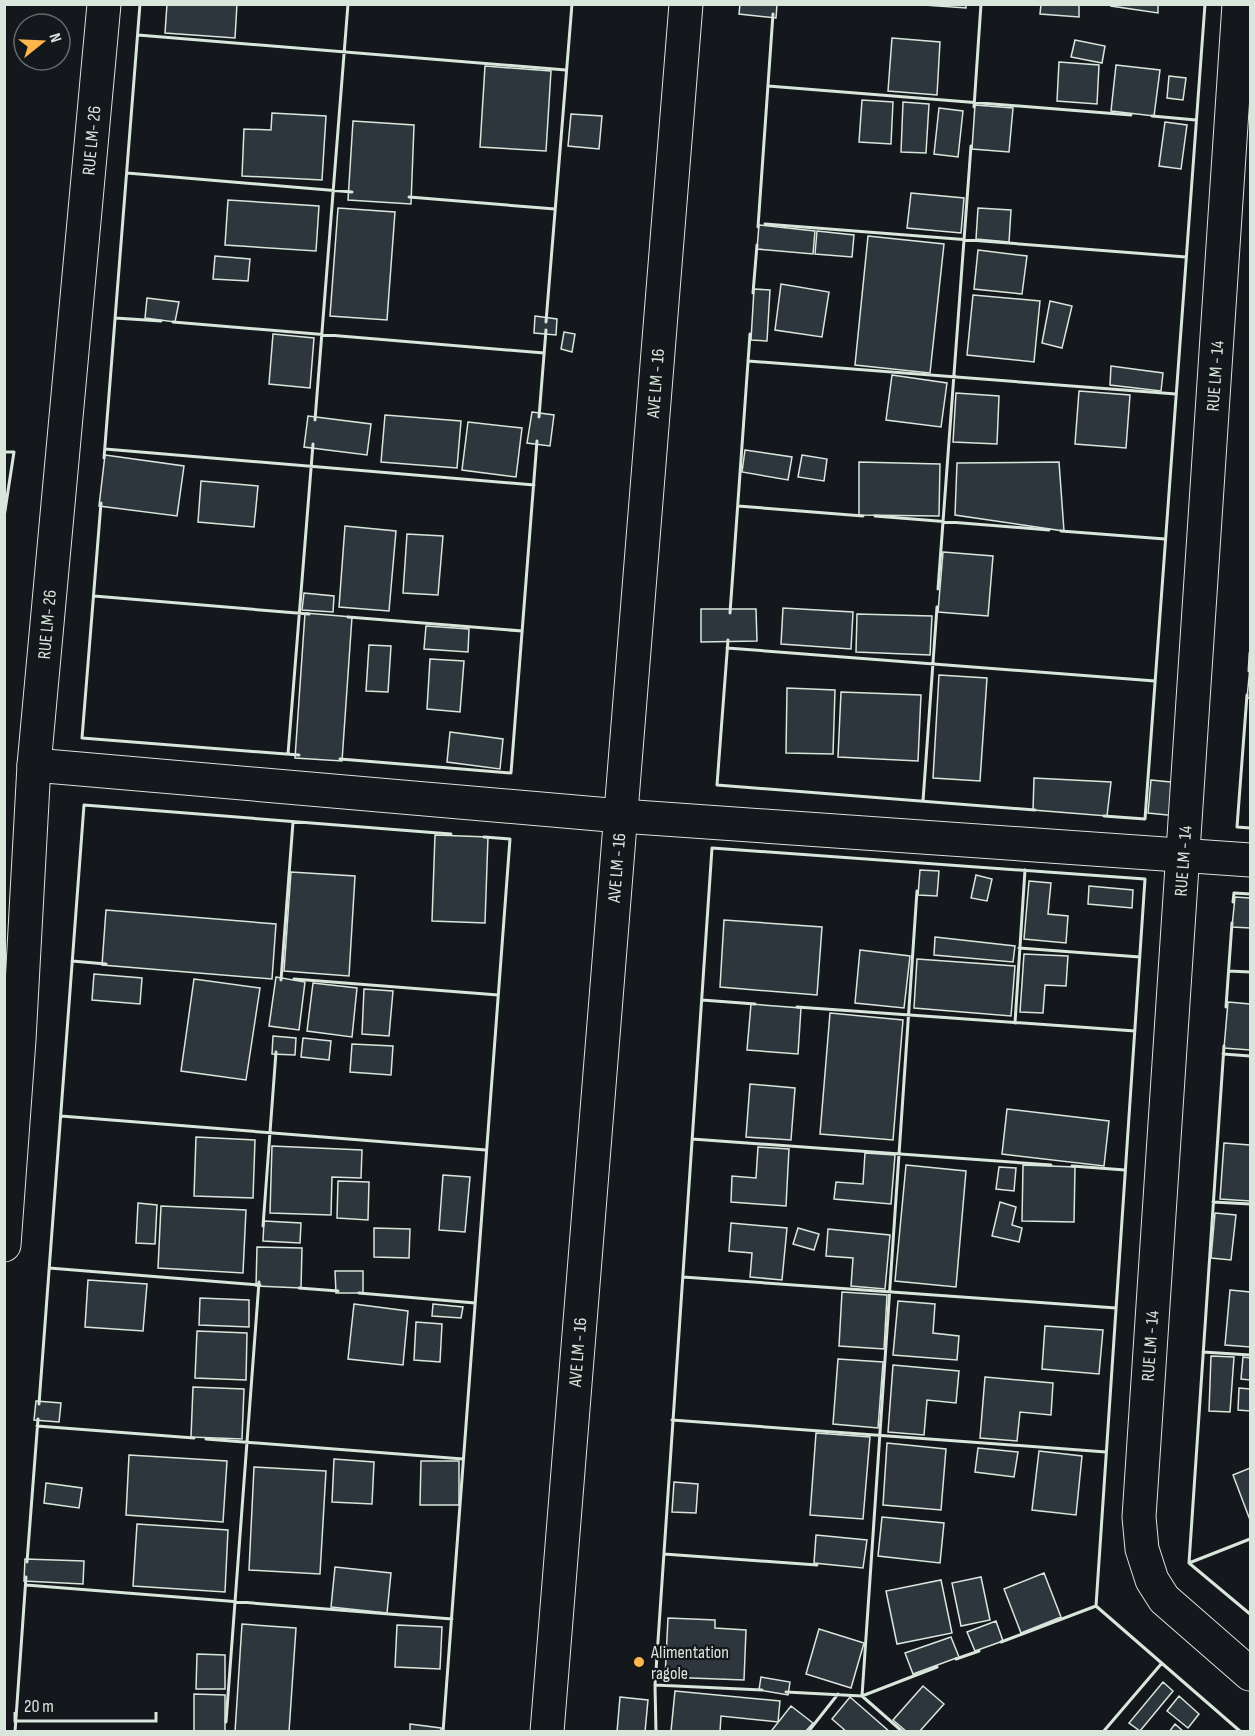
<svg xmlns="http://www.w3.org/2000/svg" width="1255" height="1736" font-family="'Sofia Sans Condensed',sans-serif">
  <rect width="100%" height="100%" fill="#14181c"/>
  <!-- building -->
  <path fill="#2c363c" stroke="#d8e6dc" stroke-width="1.5" d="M167,4H237L235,38L165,33Z
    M740,4H777L776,18L739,14Z
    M909,4H966V8Z
    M1041,4H1079V17L1040,14Z
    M1111,4H1158V13L1111,6Z
    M892,38L940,42L937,95L888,91Z
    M1075,40L1105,46L1102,63L1071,57Z
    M1059,62L1099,65L1097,104L1057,101Z
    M1116,65L1160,70L1154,116L1111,111Z
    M485,66L551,71L546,151L480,147Z
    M1169,76L1186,78L1183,100L1167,98Z
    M862,100L893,102L891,144L859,142Z
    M903,102L929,104L926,153L901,152Z
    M975,105L1013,108L1009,152L972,149Z
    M939,108L963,111L958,157L934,154Z
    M272,113L326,116L322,180L242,176L244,129L271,130Z
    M571,114L602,116L599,149L568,146Z
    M353,121L414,125L411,204L348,200Z
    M1165,122L1187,125L1181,169L1159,166Z
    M911,193L964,198L961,233L907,228Z
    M228,200L319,206L316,251L225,245Z
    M338,208L395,212L387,320L330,316Z
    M978,208L1011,210L1009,242L976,239Z
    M759,225L815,231L813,254L757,249Z
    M817,231L854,235L852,257L815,254Z
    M868,236L944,244L930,373L855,365Z
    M978,250L1027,256L1022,294L974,289Z
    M215,256L250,259L248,281L213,279Z
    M781,284L829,292L822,337L775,330Z
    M754,289L770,290L767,341L751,340Z
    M973,295L1040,301L1034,362L967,355Z
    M147,298L179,302L175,322L145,318Z
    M1050,301L1072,306L1062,348L1042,343Z
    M535,316L557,319L556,335L534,333Z
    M564,332L575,334L572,352L561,349Z
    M273,334L314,338L310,388L269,384Z
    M1111,366L1163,373L1161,391L1110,385Z
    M892,375L947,383L941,427L886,420Z
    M1079,391L1130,395L1126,448L1075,444Z
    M956,393L999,396L997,444L953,442Z
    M532,412L554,415L550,446L527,443Z
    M385,415L461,421L457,468L381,462Z
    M308,416L371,424L367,455L304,447Z
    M468,422L522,428L516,477L462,470Z
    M745,450L792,457L788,480L742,472Z
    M105,455L184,466L177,516L99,506Z
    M802,455L827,459L824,481L798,477Z
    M859,462L940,464L939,516L859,515Z
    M1059,462L1064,531L955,515L957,463Z
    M201,481L258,486L254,527L198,522Z
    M345,526L396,531L389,611L339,607Z
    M407,534L443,536L438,595L403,593Z
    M943,552L993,556L988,616L938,612Z
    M304,593L334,596L333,612L302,610Z
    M783,608L853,612L851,649L781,644Z
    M701,609H756L757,641L701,642Z
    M305,613L352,617L342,761L295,758Z
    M857,614L932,616L930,655L856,652Z
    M426,626L469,629L468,652L424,649Z
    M369,645L391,646L388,692L366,691Z
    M430,659L464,661L460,712L427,709Z
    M1250,667V698H1247Z
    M939,675L987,678L980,781L933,778Z
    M787,688L835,690L833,754L786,753Z
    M841,692L921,695L918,761L838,757Z
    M450,732L503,739L500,769L447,762Z
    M1034,778L1111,782L1107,816L1033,810Z
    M1151,780L1180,783L1177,816L1148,813Z
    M435,835L488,837L485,923L432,921Z
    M920,870L939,871L937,896L918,895Z
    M291,872L355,876L349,976L284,971Z
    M976,875L992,879L987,901L971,898Z
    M1029,881L1051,883L1048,914L1068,916L1066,943L1024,939Z
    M1089,886L1133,890L1132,908L1088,904Z
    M1235,897L1250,898V928L1232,927Z
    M106,910L276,924L272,979L102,965Z
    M724,920L822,927L817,995L720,987Z
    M935,937L1015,946L1013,962L934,955Z
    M860,950L910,956L904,1008L855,1003Z
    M1024,954L1068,956L1066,986L1045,985L1043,1013L1020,1012Z
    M917,959L1015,966L1011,1016L914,1008Z
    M94,974L142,978L140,1004L92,1000Z
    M276,977L305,982L299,1030L269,1026Z
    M194,979L260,988L246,1080L181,1071Z
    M313,983L357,988L352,1037L307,1031Z
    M364,989L393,991L389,1036L362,1034Z
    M1228,1002L1250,1004V1050L1224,1048Z
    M751,1004L801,1008L798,1054L747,1050Z
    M830,1013L903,1020L893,1140L820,1134Z
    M273,1036L296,1038L295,1055L272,1054Z
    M303,1038L331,1041L329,1060L301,1057Z
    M352,1044L393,1046L391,1075L350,1072Z
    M750,1084L795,1088L791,1140L746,1137Z
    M1007,1109L1109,1121L1104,1166L1002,1154Z
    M196,1137L255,1140L253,1198L194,1196Z
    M1224,1143L1250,1145V1201L1220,1199Z
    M272,1146L362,1150L361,1178L332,1177L331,1215L270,1213Z
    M758,1147L789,1149L786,1206L731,1202L732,1176L756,1178Z
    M865,1153L895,1155L891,1204L834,1199L836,1182L863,1184Z
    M906,1165L966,1171L956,1287L895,1281Z
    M1023,1165L1075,1167L1074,1222L1022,1221Z
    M999,1167L1016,1168L1014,1191L996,1189Z
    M443,1175L470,1177L465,1232L439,1230Z
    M338,1181L369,1182L368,1220L337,1218Z
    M1000,1202L1016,1207L1012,1225L1022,1228L1019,1242L992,1236Z
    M138,1203L157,1205L155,1244L136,1243Z
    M161,1206L246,1210L243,1273L158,1268Z
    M1215,1213L1236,1215L1231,1260L1211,1258Z
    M264,1221L301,1223L300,1243L263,1241Z
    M731,1223L787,1228L782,1280L750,1277L752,1253L729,1251Z
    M374,1228L410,1229L409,1258L374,1257Z
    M798,1228L819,1234L814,1250L793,1244Z
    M828,1229L890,1235L885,1289L851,1286L853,1258L826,1256Z
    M257,1247L302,1248L301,1288L256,1286Z
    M335,1271H363V1293H336Z
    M88,1280L147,1284L143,1331L85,1327Z
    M1230,1290L1250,1292V1347L1225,1345Z
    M842,1292L887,1295L884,1349L839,1346Z
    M200,1298L249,1300V1327L199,1325Z
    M898,1301L935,1304L933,1333L959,1336L957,1360L893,1355Z
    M354,1304L408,1311L403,1365L348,1359Z
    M433,1304L463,1307L461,1318L432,1316Z
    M416,1322L442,1324L440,1362L414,1360Z
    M1045,1326L1103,1330L1099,1374L1042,1369Z
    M197,1331L247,1333L246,1380L195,1378Z
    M1211,1356L1234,1357L1230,1412L1209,1411Z
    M1243,1357L1250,1358V1380L1241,1379Z
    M838,1359L883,1362L878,1428L833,1424Z
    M893,1365L959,1371L956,1403L927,1400L924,1435L888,1432Z
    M985,1377L1053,1383L1051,1415L1020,1412L1017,1441L980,1438Z
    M193,1387L244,1389L242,1439L191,1437Z
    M1239,1388L1250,1389V1411L1238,1410Z
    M36,1401L61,1403L59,1422L34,1420Z
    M816,1433L870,1437L863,1519L810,1515Z
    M887,1443L946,1449L941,1510L883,1505Z
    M978,1448L1018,1452L1014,1477L975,1472Z
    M1039,1451L1082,1456L1076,1515L1032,1510Z
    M129,1455L227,1461L223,1522L126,1515Z
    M334,1459L374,1462L372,1504L332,1502Z
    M421,1461H459V1505H420Z
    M254,1467L326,1471L320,1574L249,1570Z
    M1250,1468V1520L1233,1475Z
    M674,1482L698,1484L696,1513L672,1512Z
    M46,1483L82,1488L79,1508L44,1503Z
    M882,1517L944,1523L940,1563L878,1556Z
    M137,1524L228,1530L225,1592L133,1586Z
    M816,1535L867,1540L863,1568L814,1563Z
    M25,1559L84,1561L83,1584L24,1581Z
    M335,1567L391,1573L387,1613L331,1607Z
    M1044,1573L1061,1617L1021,1633L1004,1589Z
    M981,1577L990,1620L961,1626L952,1583Z
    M941,1580L952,1633L897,1644L886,1591Z
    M668,1618L715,1620V1628L746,1630L744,1680L665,1677Z
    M996,1621L1003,1641L975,1651L967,1632Z
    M242,1624L296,1628L289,1732H235Z
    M397,1625L442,1627L440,1669L395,1667Z
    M819,1629L864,1643L851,1688L806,1674Z
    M951,1637L959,1657L913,1674L905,1653Z
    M197,1654L225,1655V1689H196Z
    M761,1677L790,1682L788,1695L759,1690Z
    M1163,1682L1173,1691L1140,1731L1129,1723Z
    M923,1686L944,1704L919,1732H907L893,1720Z
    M675,1691L780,1701L778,1722L721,1716L720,1732L671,1731Z
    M194,1694L225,1695V1732H194Z
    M1179,1696L1199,1714L1188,1728L1167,1711Z
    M620,1697L648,1700L645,1732H617Z
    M850,1697L890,1732H847L832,1719Z
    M791,1706L813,1723L805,1732H773L772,1730Z
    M410,1724L441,1728V1732H410Z
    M1175,1724L1184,1732H1169Z"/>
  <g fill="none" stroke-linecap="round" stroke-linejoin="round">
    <defs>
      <g id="street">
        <path d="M1239,4L1139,1517L1142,1549L1152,1580L1164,1599L1250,1674"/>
        <path d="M34,765L621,816L1250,860"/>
        <path id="s1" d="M4,1245L19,1040L34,765L104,4"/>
        <path id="s2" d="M547,1732L686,4"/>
      </g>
    </defs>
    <!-- street casing -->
    <use href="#street" stroke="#d8e6dc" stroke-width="35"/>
    <!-- street -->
    <use href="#street" stroke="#14181c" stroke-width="33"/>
    <!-- wall -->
    <path stroke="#d8e6dc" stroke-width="3" d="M138,35L566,70
      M768,86L1131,115
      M974,107L981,4
      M1152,116L1196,120
      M127,173L352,192
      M409,197L555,209
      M765,224L1186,257
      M758,227L773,14
      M753,293L757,245
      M115,318L161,321
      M173,322L544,353
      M546,322L572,4
      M748,361L1176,394
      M539,417L546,330
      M315,420L348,4
      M105,449L534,485
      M4,452H14L4,517
      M104,458L140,4
      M101,503L82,738L299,755
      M738,506L863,516
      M875,516L1049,530
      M1061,531L1165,539
      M938,589L971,146
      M94,596L309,614
      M730,613L750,334
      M348,617L522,631
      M728,640L717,785L1035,810
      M727,648L1155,681
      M1249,671L1250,653
      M1247,695L1237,827L1250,828
      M288,754L313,444
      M340,759L511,773L537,441
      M923,801L937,607
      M1104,816L1145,819L1205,4
      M1233,902L1234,893L1250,894
      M1019,948L1140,957
      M72,961L106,964
      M1229,971L1250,972
      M294,979L498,995
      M281,980L293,822
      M702,1000L755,1004
      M797,1007L1135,1031
      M1226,1007L1232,923
      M1015,1023L1025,870
      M1223,1054L1250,1056
      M61,1116L486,1150
      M692,1139L1051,1165
      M1072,1166L1125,1170
      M1213,1202L1250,1204
      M263,1226L276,1052
      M49,1268L260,1285
      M683,1277L1116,1308
      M299,1288L338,1291
      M359,1293L475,1303
      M1203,1352L1250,1355
      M39,1404L84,805L451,834
      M672,1420L1106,1452
      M37,1426L194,1438
      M206,1439L463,1459
      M664,1554L817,1565
      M27,1562L38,1419
      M1189,1563L1224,1046
      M1189,1563L1250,1614
      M1189,1563L1250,1539
      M26,1585L452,1619
      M1096,1606L1241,1732
      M1001,1642L1096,1606
      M956,1659L979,1651
      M655,1685L762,1690
      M786,1692L862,1696L937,1667
      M226,1722L259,1282
      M15,1732L26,1577
      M443,1732L510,839L484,837
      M656,1732L655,1685L712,848L1145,879L1096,1606
      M808,1732L838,1694
      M903,1732L862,1696L917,891
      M1103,1732L1162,1663"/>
  </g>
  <!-- markers -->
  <circle fill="#ffb74d" stroke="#14181c" stroke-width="2" cx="639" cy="1662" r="6"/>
  <g text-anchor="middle" stroke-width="4.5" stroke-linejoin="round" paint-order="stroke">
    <!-- street labels -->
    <g font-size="18" fill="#d8e6dc" stroke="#14181c">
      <text dy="6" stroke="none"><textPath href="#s1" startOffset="1108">RUE LM- 26</textPath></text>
      <text transform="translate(1215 376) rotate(-86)" y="6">RUE LM - 14</text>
      <text dy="6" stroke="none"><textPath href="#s2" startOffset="1353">AVE LM - 16</textPath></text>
      <text dy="6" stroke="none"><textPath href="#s1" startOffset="622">RUE LM- 26</textPath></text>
      <text transform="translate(1183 861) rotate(-86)" y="6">RUE LM - 14</text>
      <text dy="6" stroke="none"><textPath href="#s2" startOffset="867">AVE LM - 16</textPath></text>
      <text transform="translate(1150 1346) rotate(-86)" y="6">RUE LM - 14</text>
      <text dy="6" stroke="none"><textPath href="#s2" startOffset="381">AVE LM - 16</textPath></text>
    </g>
    <!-- poi labels -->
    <g font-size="18" fill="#d8e6dc" stroke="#14181c" text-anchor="start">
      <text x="651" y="1658">Alimentation<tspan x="651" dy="21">ragole</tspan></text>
    </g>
  </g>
  <!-- border -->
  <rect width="1255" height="1736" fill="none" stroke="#d8e6dc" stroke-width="12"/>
  <!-- north arrow -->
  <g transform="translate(42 42) rotate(72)"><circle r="28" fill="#14181c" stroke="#626a69" stroke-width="1.5"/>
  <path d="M0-4.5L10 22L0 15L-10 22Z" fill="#ffb74d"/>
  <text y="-9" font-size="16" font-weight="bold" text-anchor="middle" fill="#d8e6dc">N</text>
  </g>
  <!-- scale -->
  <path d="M15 1712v9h141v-9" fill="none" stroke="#d8e6dc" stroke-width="3"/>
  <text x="24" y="1712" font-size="18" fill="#d8e6dc" stroke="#14181c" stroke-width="4.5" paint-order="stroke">20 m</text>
</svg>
